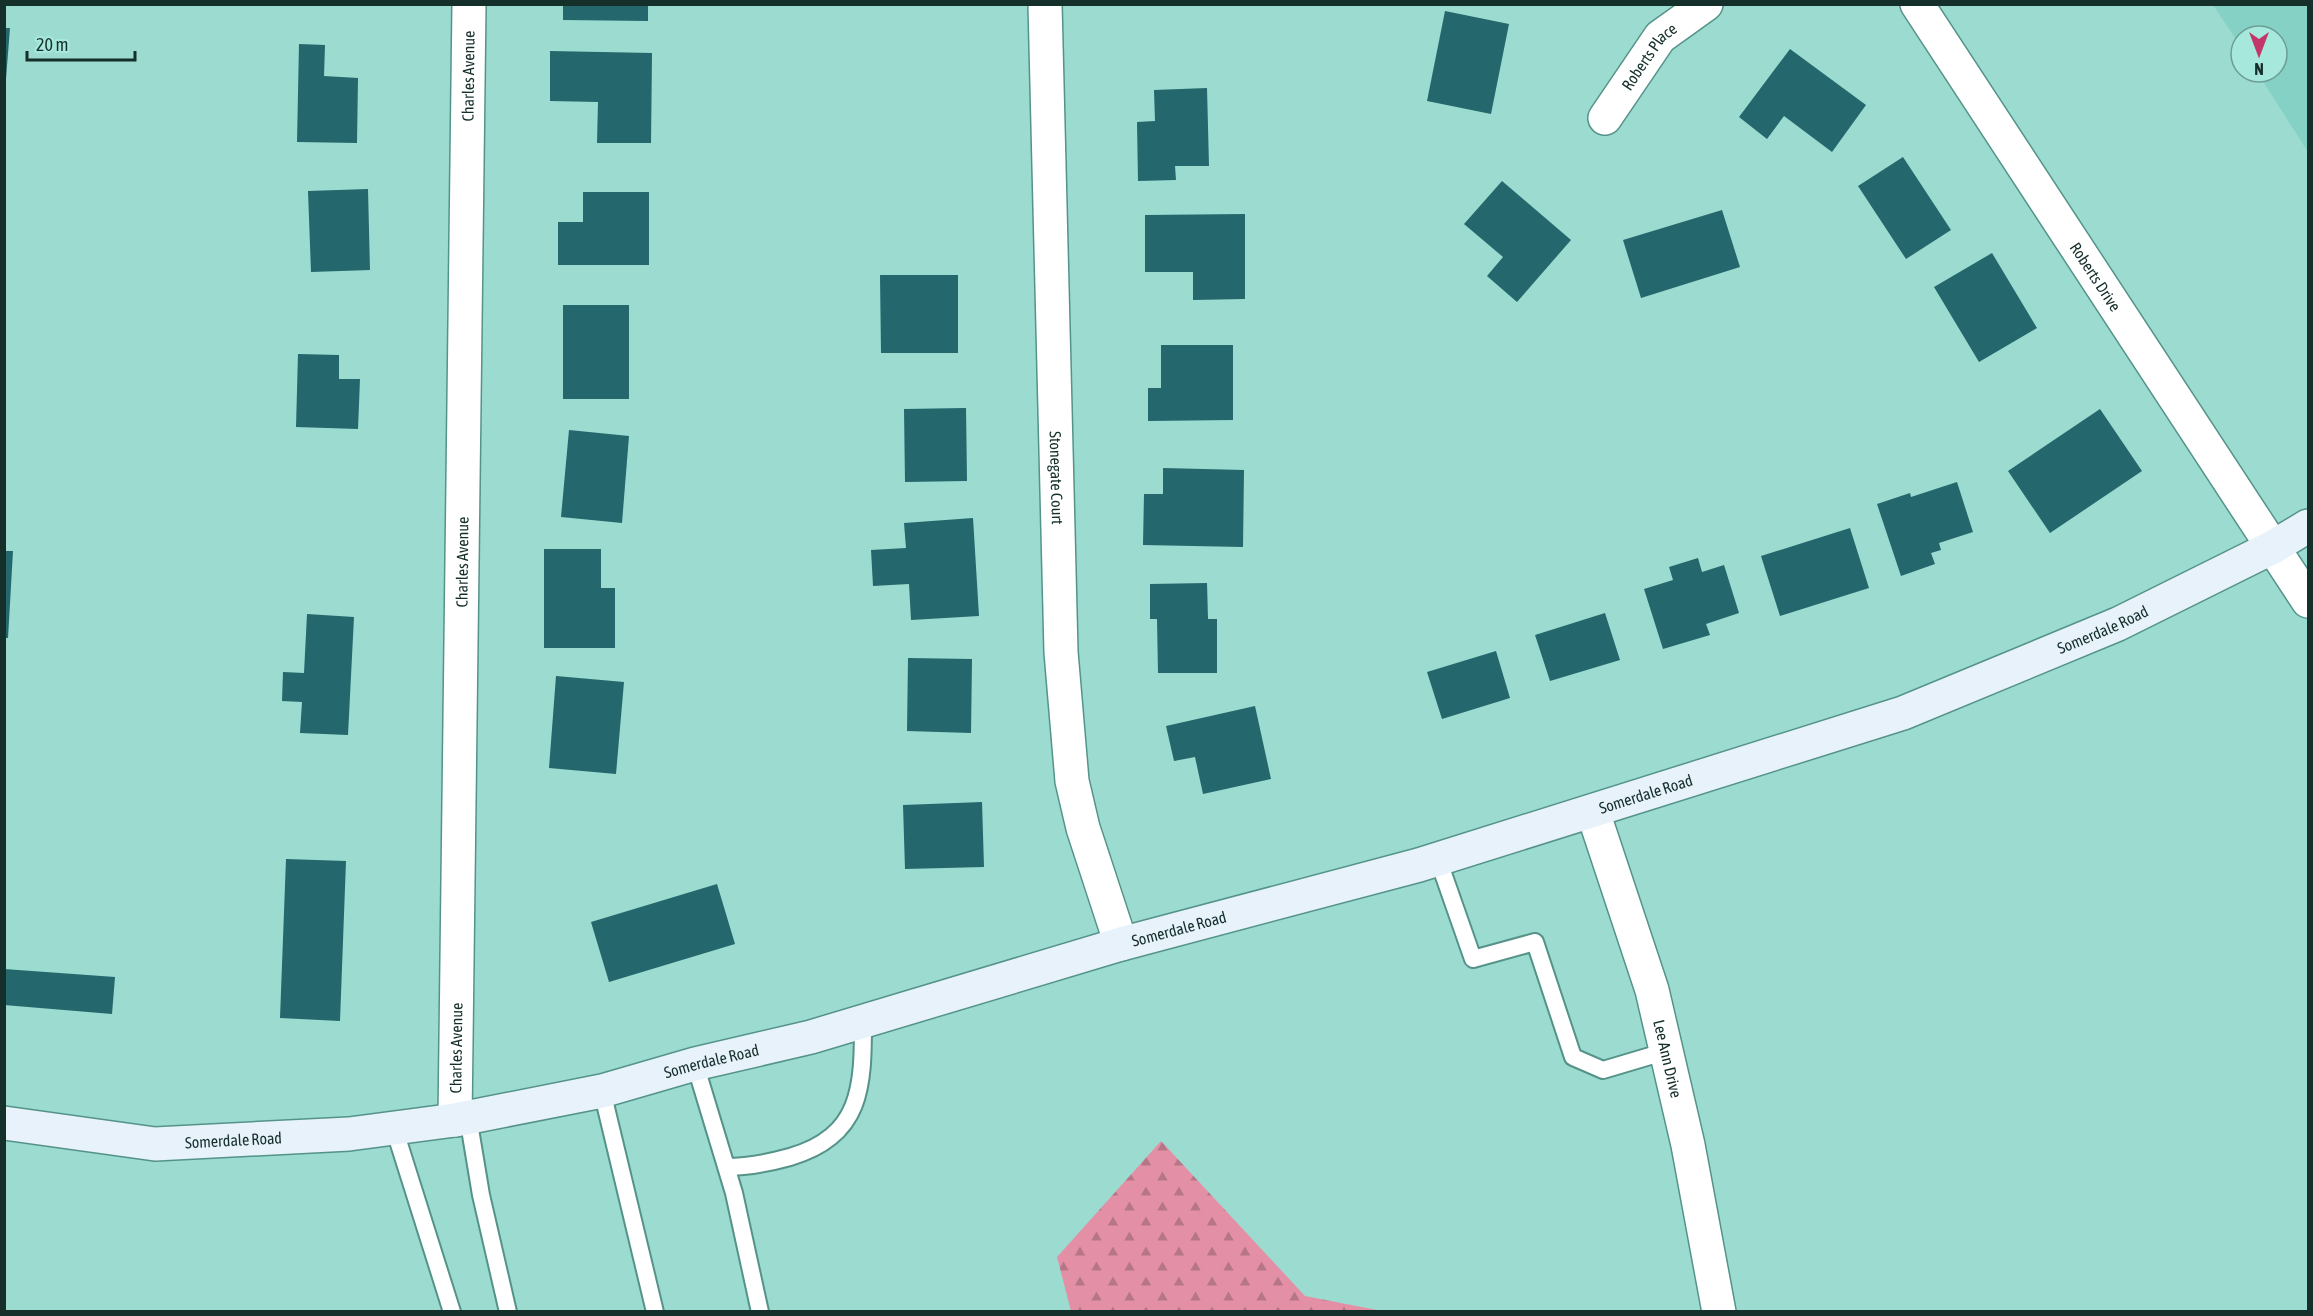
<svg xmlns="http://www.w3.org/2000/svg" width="2313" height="1316" font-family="'Asap Condensed',sans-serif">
  <defs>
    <pattern id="forest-firs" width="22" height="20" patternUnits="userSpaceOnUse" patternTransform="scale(1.5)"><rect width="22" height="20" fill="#e390a6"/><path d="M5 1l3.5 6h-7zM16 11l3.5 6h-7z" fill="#b77687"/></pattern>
  </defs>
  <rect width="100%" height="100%" fill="#9bdbd0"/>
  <!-- built -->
  <path fill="#86d1c5" d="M2213,5H2308V152L2257,72H2277V36H2241V47Z"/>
  <!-- forest -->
  <path fill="url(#forest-firs)" d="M1161,1141L1305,1296L1382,1311H1071L1057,1257Z"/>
  <!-- building -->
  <path fill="#24676d" d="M563,4H648V21L563,20Z
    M1445,11L1509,24L1491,114L1427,101Z
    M4,28H10L6,79L4,78Z
    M299,44L325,45L324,76L358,78L357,143L297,142Z
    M1790,49L1866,105L1832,152L1784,116L1767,139L1739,117Z
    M550,51L652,53L651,143H597L598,102L550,101Z
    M1207,88L1209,166H1175L1176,180L1138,181L1137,122L1155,121L1154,90Z
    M1903,157L1951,230L1906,259L1858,186Z
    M1502,181L1571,240L1517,302L1487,276L1503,257L1464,224Z
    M368,189L370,270L311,272L308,191Z
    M583,192H649V265H558V222H583Z
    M1722,210L1740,267L1641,298L1623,240Z
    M1245,214V299L1193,300V272H1145V215Z
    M1992,253L2037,328L1979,362L1934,287Z
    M880,275H958V353H881Z
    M563,305H629V399H563Z
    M1161,345H1233V420L1148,421V388H1161Z
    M298,354L339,355V379H360L358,429L296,427Z
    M966,408L967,481L905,482L904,409Z
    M2100,409L2142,471L2050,533L2008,471Z
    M569,430L629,436L622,523L561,517Z
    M1163,468L1244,470L1243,547L1143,545L1144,494H1163Z
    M1957,482L1973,532L1939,543L1941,550L1931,553L1935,564L1901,576L1877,504L1910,493L1911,497Z
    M973,518L979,616L911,620L909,584L873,586L871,550L906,548L904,523Z
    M1850,528L1869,588L1780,616L1761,556Z
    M544,549H601V588H615V648H544Z
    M5,551H13L8,638H5Z
    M1698,558L1702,572L1724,565L1739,613L1706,624L1710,635L1663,649L1644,589L1673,580L1669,567Z
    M1207,583L1208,619H1217V673H1158L1157,619H1150V584Z
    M1605,613L1620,660L1550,681L1535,635Z
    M307,614L354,617L348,735L300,733L302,702L282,701L283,672L304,673Z
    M1496,651L1510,698L1442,719L1427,672Z
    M908,658L972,659L971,733L907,731Z
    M556,676L624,682L616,774L549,768Z
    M1255,706L1271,779L1203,794L1195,757L1174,761L1166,726Z
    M982,802L984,867L905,869L903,805Z
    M286,859L346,861L340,1021L280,1018Z
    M717,884L735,944L609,982L591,922Z
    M4,969L115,977L112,1014L4,1005Z"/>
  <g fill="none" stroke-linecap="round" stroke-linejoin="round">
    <defs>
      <path id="lane" d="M1438,859L1473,959L1535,942L1573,1057L1603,1070L1667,1051
        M695,1064L734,1193L760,1312
        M602,1091L655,1312
        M468,1117L481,1195L508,1312
        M394,1128L452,1312
        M726,1167C748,1167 768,1163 790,1157C862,1136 863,1087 863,1021"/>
      <g id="street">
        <path id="s1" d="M1045,4L1061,652L1072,781L1083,828L1121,944"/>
        <path id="s2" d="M1917,4L2308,601"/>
        <path id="s3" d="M1605,118L1660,37L1706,4"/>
        <path id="s4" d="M1593,812L1652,990L1688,1145L1719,1312"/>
        <path id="s5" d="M455,1120L469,4"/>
      </g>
      <g id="secondary">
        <path id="s6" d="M4,1123L155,1144L349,1134L455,1120L602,1091L695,1064L811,1037L1121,944L1419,865L1903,713L2118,624L2273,547L2308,526"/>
      </g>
    </defs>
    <!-- lane casing -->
    <use href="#lane" stroke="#559389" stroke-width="20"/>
    <!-- street casing -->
    <use href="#street" stroke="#559389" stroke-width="36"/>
    <!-- secondary casing -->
    <use href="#secondary" stroke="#559389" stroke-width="36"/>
    <!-- lane -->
    <use href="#lane" stroke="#fff" stroke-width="16"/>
    <!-- street -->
    <use href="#street" stroke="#fff" stroke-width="33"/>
    <!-- secondary -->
    <use href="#secondary" stroke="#e7f2fb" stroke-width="33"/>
  </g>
  <g text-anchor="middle" stroke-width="6" stroke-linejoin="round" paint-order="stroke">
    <!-- street labels -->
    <g font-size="16" fill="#152f2b" stroke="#a7e8dd">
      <text dy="6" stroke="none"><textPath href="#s3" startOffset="76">Roberts Place</textPath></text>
      <text dy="6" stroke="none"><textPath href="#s5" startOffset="1044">Charles Avenue</textPath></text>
      <text dy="6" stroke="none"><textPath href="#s2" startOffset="326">Roberts Drive</textPath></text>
      <text dy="6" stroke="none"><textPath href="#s1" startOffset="474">Stonegate Court</textPath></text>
      <text dy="6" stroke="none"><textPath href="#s5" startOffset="558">Charles Avenue</textPath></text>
      <text dy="6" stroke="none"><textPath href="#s6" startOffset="2175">Somerdale Road</textPath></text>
      <text dy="6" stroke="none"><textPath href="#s6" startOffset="1689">Somerdale Road</textPath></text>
      <text dy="6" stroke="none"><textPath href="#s6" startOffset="1203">Somerdale Road</textPath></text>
      <text dy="6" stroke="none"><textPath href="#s5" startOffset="72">Charles Avenue</textPath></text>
      <text dy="6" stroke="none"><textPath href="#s4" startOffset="258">Lee Ann Drive</textPath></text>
      <text dy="6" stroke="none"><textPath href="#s6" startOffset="717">Somerdale Road</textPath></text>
      <text dy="6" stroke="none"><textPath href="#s6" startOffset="231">Somerdale Road</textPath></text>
    </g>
  </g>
  <!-- border -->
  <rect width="2313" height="1316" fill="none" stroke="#152f2b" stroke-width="12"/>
  <!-- north arrow -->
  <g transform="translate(2259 54) rotate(180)"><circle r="28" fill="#a7e8dd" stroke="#6d9e96" stroke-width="1.5"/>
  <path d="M0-4.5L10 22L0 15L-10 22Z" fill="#c23669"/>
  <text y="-9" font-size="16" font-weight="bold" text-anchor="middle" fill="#152f2b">N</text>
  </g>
  <!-- scale -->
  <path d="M27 51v9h108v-9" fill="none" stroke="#152f2b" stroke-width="3"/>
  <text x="36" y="51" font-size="18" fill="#152f2b" stroke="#a7e8dd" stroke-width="4.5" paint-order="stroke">20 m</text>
</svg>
